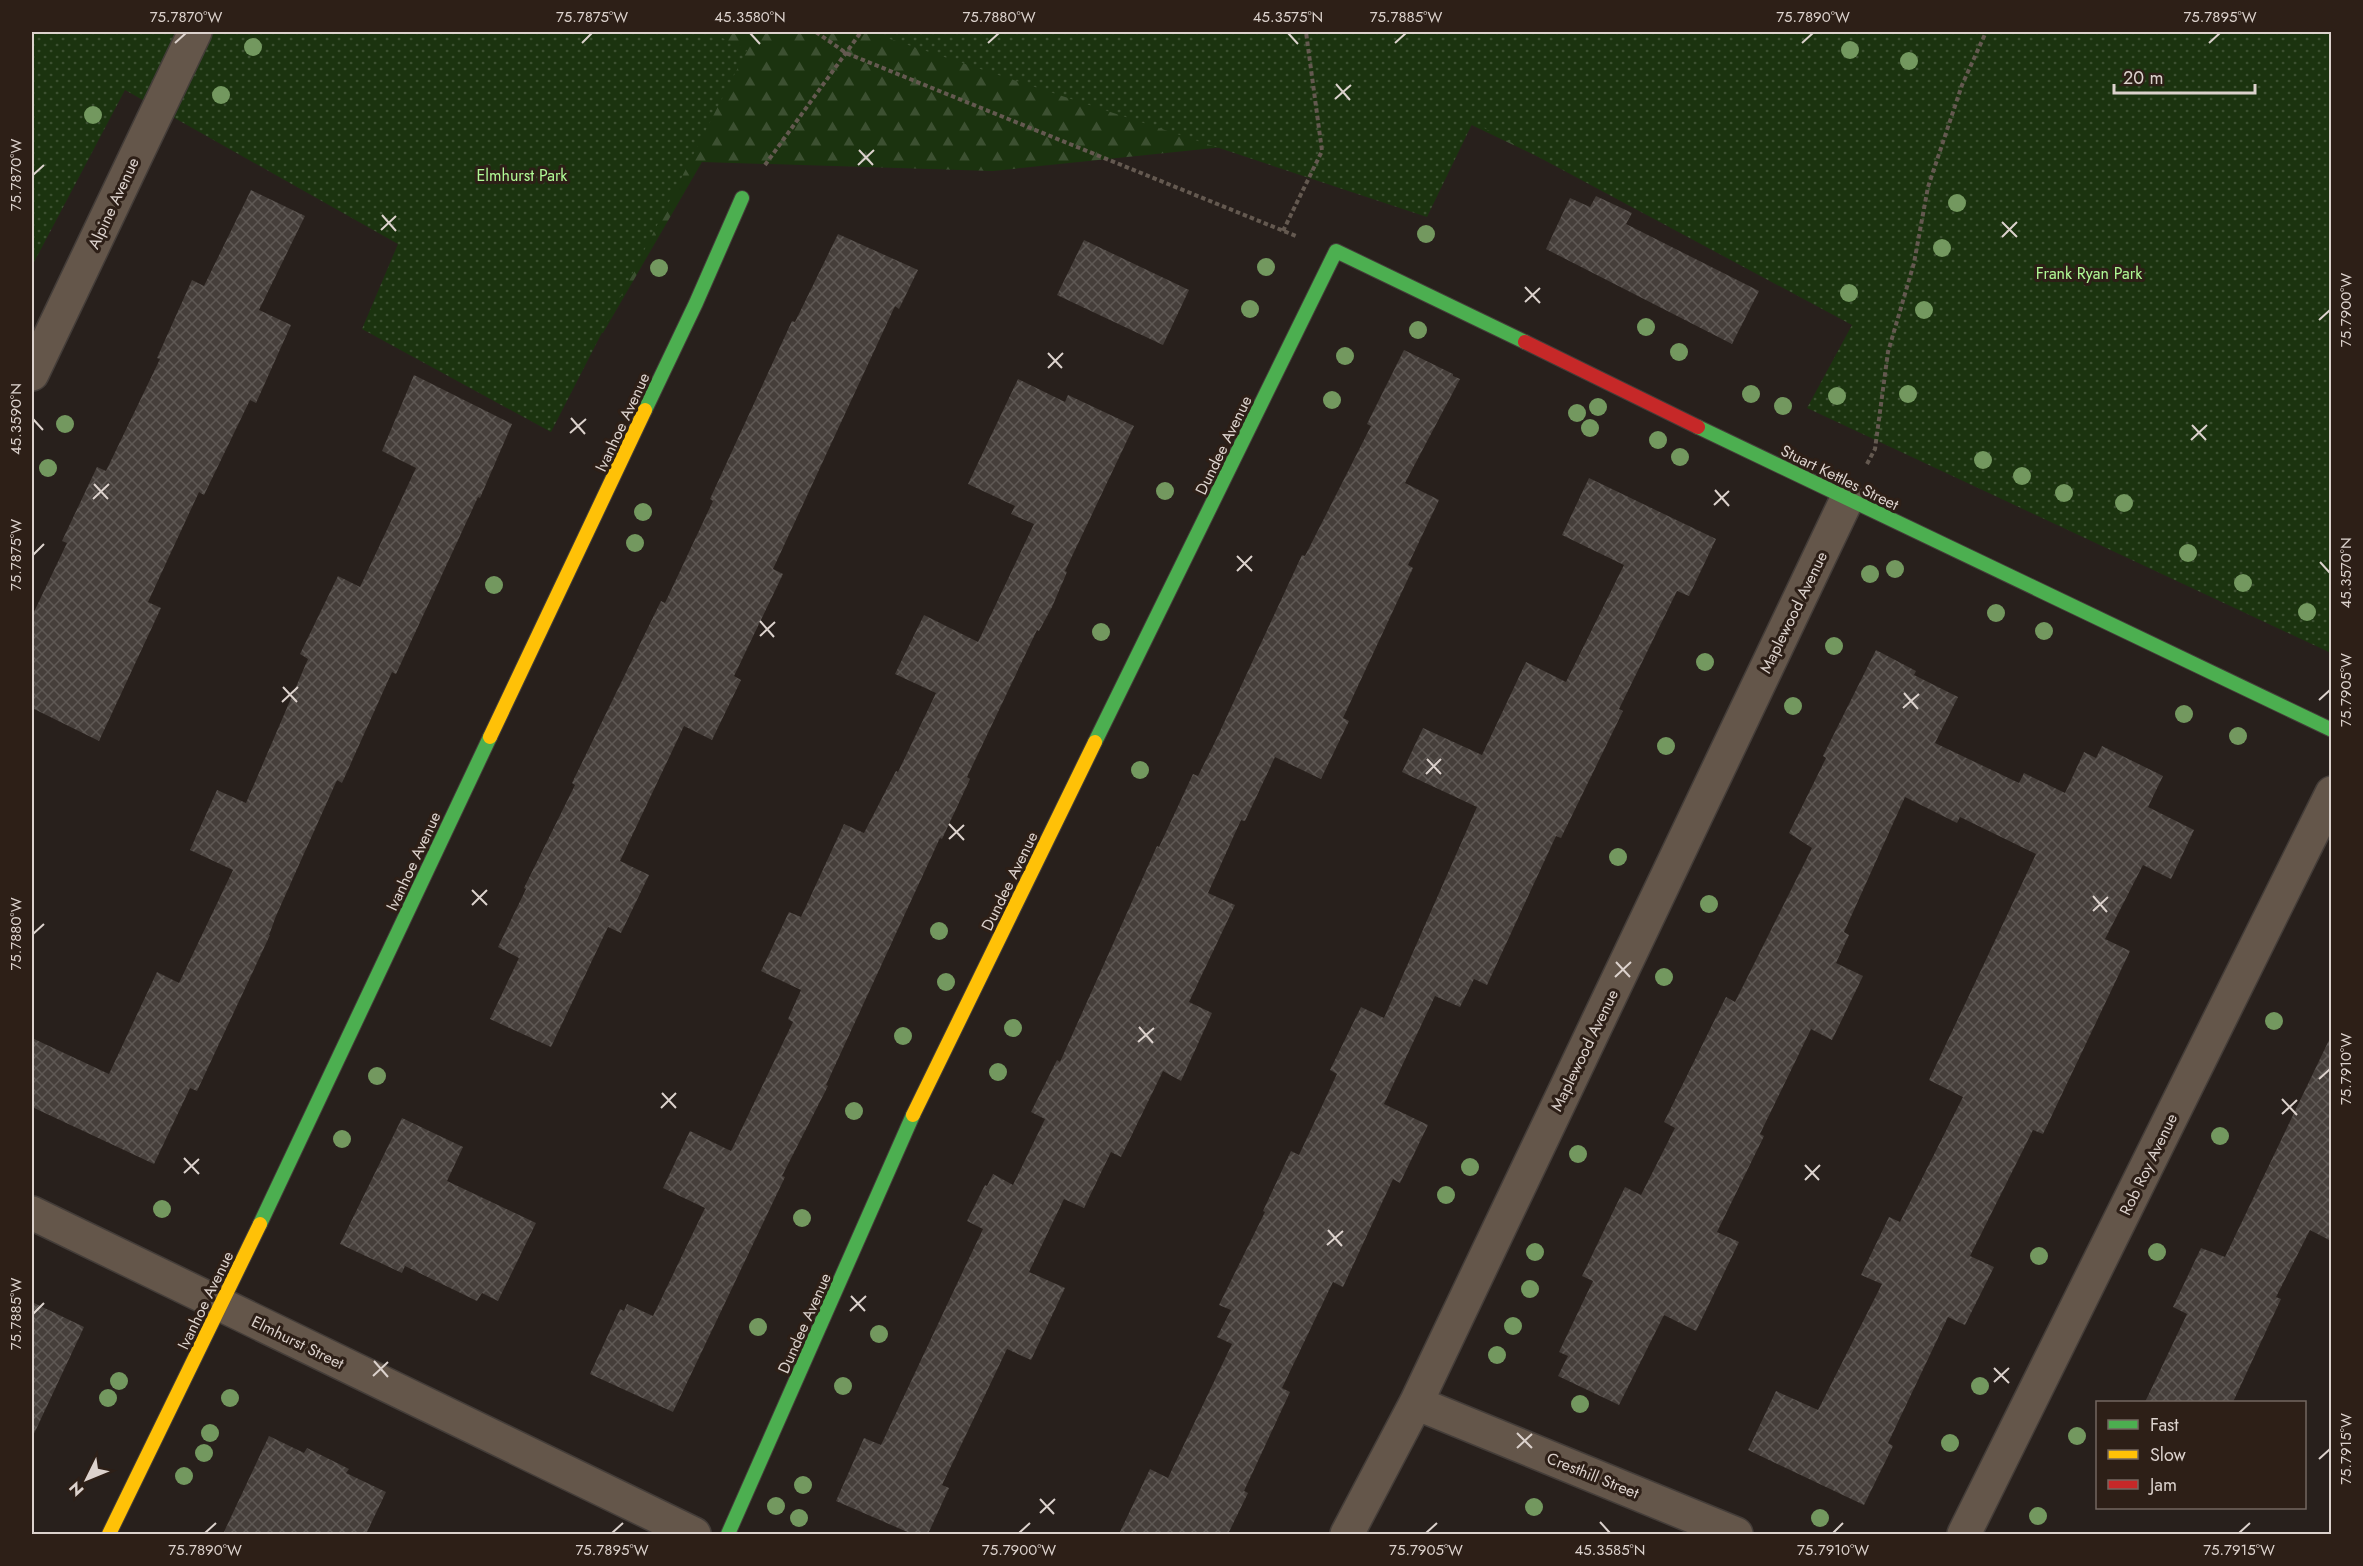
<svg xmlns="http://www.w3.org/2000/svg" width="2363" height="1566" font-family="Jost,sans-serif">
  <defs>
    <pattern id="forest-firs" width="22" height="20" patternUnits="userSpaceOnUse" patternTransform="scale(1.5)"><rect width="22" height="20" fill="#1b330f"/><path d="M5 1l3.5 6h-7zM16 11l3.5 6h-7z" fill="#3c5031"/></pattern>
    <pattern id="park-dots" width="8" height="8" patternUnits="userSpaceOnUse" patternTransform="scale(1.5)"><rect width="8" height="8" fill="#1b330f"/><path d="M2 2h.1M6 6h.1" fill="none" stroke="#3c5031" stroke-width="1.8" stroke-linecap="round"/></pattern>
    <pattern id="building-cross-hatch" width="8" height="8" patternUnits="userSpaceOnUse" patternTransform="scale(1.5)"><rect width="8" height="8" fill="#453e3a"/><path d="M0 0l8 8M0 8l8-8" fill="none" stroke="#5f5955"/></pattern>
  </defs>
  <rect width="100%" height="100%" fill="#28201c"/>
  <!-- forest -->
  <path fill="url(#forest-firs)" d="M257,32H1805L1828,295L1459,119L1243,145L993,171L702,162L603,333L210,129Z"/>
  <!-- park -->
  <path fill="url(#park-dots)" d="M32,32H710L747,50L551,432L362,329L398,244L125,90L32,266Z
    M869,32H2331V653L1807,408L1852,325L1473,122L1427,217Z"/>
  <!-- building -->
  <path fill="url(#building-cross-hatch)" d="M251,190L305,216L259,310L291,325L256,403L250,400L204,495L199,492L173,548L148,602L161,608L99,741L32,708V616L67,543L62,541L97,467L106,471L160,359L157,358L192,280L204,286Z
    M1596,196L1632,213L1626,224L1759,291L1732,344L1546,249L1570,198L1590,207Z
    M838,234L918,270L899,309L895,306L773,569L783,574L734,676L741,680L712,740L684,726L620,861L649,875L621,933L608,927L551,1047L490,1019L519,958L498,947L526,889L524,888L575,785L572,783L661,601L665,603L713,501L710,499L792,321L795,322Z
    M1084,240L1189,290L1163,345L1057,295Z
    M1404,350L1453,374V376L1460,379L1405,483L1439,500L1408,565L1413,568L1343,718L1349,721L1321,779L1275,757L1245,821L1241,820L1208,893L1235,905L1189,1002L1212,1013L1181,1081L1163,1071L1121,1157L1111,1152L1084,1208L1064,1199L1029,1272L1065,1288L1031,1360L1007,1349L942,1485L949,1488L928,1534H912L836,1501L864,1438L881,1445L946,1307L983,1229L967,1221L985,1185L987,1186L993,1174L1013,1185L1045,1119L1031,1112L1057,1060L1060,1062L1157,846L1159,847L1193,774L1198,776L1215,742L1302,555L1305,556L1371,426L1367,424Z
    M414,375L512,424L480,498L478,497L396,674L392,672L342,783L337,780L276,916L269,935H270L197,1091L190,1088L154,1164L32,1107V1038L109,1074L157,972L179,983L233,870L190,850L217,790L246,803L308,659L300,654L338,576L360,587L416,468L382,451Z
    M1018,379L1065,402L1068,395L1134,426L1065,571L1067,572L1052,607L1039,631L1037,630L967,777L970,779L942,839L940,838L826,1085L828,1086L782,1176L785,1177L673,1412L590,1374L620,1309L624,1311L627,1304L653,1316L705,1208L663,1188L690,1131L731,1151L793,1022L788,1019L801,990L761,971L789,912L801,917L844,824L864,833L896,771L898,772L936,693L895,674L924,615L978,642L1034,524L1011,514L1015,506L968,484Z
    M1589,478L1716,539L1689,596L1677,591L1619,709L1623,711L1561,838L1556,836L1487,985L1474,979L1460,1007L1435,996L1384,1104L1428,1125L1400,1183L1393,1179L1343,1287L1333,1282L1282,1388L1290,1392L1244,1491L1248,1493L1228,1534H1119L1150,1469L1168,1478L1232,1344L1217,1337L1231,1310L1219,1305L1265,1212L1263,1211L1291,1151L1299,1155L1337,1074L1330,1070L1361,1007L1384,1018L1477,807L1402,772L1423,728L1482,755L1526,662L1566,682L1624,565L1562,535Z
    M1876,650L1916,671L1914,675L1958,697L1935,743L2019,783L2024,773L2065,793L2084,752L2096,758L2102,746L2163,776L2148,807L2194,830L2171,879L2143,865L2105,939L2130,951L2043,1134L2033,1130L1970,1256L1994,1267L1965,1325L1948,1317L1888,1443L1893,1446L1864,1505L1748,1450L1776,1391L1818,1410L1882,1284L1861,1275L1889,1217L1900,1222L1963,1097L1929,1080L2036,854L1960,817L1957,823L1905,797L1844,932L1849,935L1836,963L1863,976L1832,1040L1811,1029L1760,1134L1764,1136L1717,1232L1739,1242L1696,1331L1664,1315L1619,1405L1558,1376L1568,1356L1559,1352L1593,1281L1582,1276L1625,1187L1641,1195L1675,1128L1664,1122L1726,997L1735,1002L1812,848L1789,833L1826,758L1823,756Z
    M2331,1036V1241L2310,1230L2276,1297L2281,1299L2233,1402H2145L2187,1314L2173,1307L2201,1248L2225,1257Z
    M402,1118L463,1147L447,1181L536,1223L498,1301L482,1293L477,1301L405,1266L402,1273L340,1244Z
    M32,1302L84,1327L32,1438Z
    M269,1436L304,1453L307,1448L349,1469L346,1473L386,1492L366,1534H223Z"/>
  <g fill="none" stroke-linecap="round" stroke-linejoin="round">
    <defs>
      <path id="street" d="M32,374L195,32
        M32,1213L694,1534
        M1416,1403L1736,1534
        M1347,1534L1416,1403L1847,499
        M1964,1534L2332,793"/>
      <path id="fast" d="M645,410L696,303L742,198
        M1698,427L2332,730
        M1095,742L1336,251L1525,342
        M260,1224L490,737
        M728,1534L913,1115"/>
      <path id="slow" d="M490,737L645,410
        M913,1115L1095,742
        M109,1534L260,1224"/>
      <path id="jam" d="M1525,342L1698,427"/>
    </defs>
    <!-- street casing -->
    <use href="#street" stroke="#443d39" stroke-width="36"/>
    <!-- fast casing -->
    <use href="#fast" stroke="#443d39" stroke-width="16"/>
    <!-- slow casing -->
    <use href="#slow" stroke="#443d39" stroke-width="16"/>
    <!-- jam casing -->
    <use href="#jam" stroke="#443d39" stroke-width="16"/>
    <!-- path -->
    <path stroke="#645950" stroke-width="4" stroke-dasharray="4.5 3" stroke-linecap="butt" d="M816,32L846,53L1296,236
      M765,165L861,32
      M1283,231L1322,151L1306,32
      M1867,464L1875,449L1888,352L1914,263L1928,187L1962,85L1986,32"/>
    <!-- street -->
    <use href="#street" stroke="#64564a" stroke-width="33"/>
    <!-- fast -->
    <use href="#fast" stroke="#4caf50" stroke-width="14"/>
    <!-- slow -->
    <use href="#slow" stroke="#ffc107" stroke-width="14"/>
    <!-- jam -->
    <use href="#jam" stroke="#c62828" stroke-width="14"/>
  </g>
  <!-- trees -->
  <g fill="#73985f">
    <circle cx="253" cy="47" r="9"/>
    <circle cx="1850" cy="50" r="9"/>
    <circle cx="1909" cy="61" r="9"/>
    <circle cx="221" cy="95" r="9"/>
    <circle cx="93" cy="115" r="9"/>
    <circle cx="1957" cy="203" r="9"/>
    <circle cx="1426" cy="234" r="9"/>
    <circle cx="1942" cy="248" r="9"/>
    <circle cx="1266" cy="267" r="9"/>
    <circle cx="659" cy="268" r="9"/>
    <circle cx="1849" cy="293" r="9"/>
    <circle cx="1250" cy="309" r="9"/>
    <circle cx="1924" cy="310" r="9"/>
    <circle cx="1646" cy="327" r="9"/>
    <circle cx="1418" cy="330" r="9"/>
    <circle cx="1679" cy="352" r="9"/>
    <circle cx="1345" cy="356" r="9"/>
    <circle cx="1751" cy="394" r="9"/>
    <circle cx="1908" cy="394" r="9"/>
    <circle cx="1837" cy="396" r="9"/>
    <circle cx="1332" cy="400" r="9"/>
    <circle cx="1783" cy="406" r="9"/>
    <circle cx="1598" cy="407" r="9"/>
    <circle cx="1577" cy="413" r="9"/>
    <circle cx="65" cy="424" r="9"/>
    <circle cx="1590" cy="428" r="9"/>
    <circle cx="1658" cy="440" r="9"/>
    <circle cx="1680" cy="457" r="9"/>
    <circle cx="1983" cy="460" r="9"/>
    <circle cx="48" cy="468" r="9"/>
    <circle cx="2022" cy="476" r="9"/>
    <circle cx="1165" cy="491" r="9"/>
    <circle cx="2064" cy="493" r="9"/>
    <circle cx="2124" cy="503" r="9"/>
    <circle cx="643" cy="512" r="9"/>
    <circle cx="635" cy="543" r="9"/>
    <circle cx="2188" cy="553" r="9"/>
    <circle cx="1895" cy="569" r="9"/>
    <circle cx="1870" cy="574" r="9"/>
    <circle cx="2243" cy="583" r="9"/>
    <circle cx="494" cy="585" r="9"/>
    <circle cx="2307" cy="612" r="9"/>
    <circle cx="1996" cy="613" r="9"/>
    <circle cx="2044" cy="631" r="9"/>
    <circle cx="1101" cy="632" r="9"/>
    <circle cx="1834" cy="646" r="9"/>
    <circle cx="1705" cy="662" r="9"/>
    <circle cx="1793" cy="706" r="9"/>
    <circle cx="2184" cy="714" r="9"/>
    <circle cx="2238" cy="736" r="9"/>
    <circle cx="1666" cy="746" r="9"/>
    <circle cx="1140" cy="770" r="9"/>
    <circle cx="1618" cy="857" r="9"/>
    <circle cx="1709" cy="904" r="9"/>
    <circle cx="939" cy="931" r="9"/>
    <circle cx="1664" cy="977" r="9"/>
    <circle cx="946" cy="982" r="9"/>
    <circle cx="2274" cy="1021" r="9"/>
    <circle cx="1013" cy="1028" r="9"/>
    <circle cx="903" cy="1036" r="9"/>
    <circle cx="998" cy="1072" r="9"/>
    <circle cx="377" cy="1076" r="9"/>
    <circle cx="854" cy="1111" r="9"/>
    <circle cx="2220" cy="1136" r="9"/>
    <circle cx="342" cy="1139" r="9"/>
    <circle cx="1578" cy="1154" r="9"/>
    <circle cx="1470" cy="1167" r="9"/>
    <circle cx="1446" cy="1195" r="9"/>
    <circle cx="162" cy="1209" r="9"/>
    <circle cx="802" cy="1218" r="9"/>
    <circle cx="1535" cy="1252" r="9"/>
    <circle cx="2157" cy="1252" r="9"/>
    <circle cx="2039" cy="1256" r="9"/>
    <circle cx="1530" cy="1289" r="9"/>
    <circle cx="1513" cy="1326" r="9"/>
    <circle cx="758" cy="1327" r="9"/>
    <circle cx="879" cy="1334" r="9"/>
    <circle cx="1497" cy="1355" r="9"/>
    <circle cx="119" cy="1381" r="9"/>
    <circle cx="843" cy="1386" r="9"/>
    <circle cx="1980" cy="1386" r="9"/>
    <circle cx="108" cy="1398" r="9"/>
    <circle cx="230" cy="1398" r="9"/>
    <circle cx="1580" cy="1404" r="9"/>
    <circle cx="210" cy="1433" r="9"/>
    <circle cx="2077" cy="1436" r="9"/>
    <circle cx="1950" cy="1443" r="9"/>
    <circle cx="204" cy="1453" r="9"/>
    <circle cx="184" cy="1476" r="9"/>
    <circle cx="803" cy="1485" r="9"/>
    <circle cx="776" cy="1506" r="9"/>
    <circle cx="1534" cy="1507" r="9"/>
    <circle cx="2038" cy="1516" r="9"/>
    <circle cx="799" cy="1518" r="9"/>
    <circle cx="1820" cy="1518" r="9"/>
  </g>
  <!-- ticks -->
  <path fill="none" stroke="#dcd2cd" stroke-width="2" d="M750,33L760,44M1288,33L1298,44M175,43L186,33M582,43L592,33M988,43L999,33M1395,43L1406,33M1802,43L1813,33M2209,43L2220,33M1336,84L1350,100M1335,99L1351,85M859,150L873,165M858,165L874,150M33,175L44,165M382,215L396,231M2002,222L2017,237M381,230L396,216M2002,237L2017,222M1525,287L1540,303M1525,302L1540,288M2319,320L2330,310M1048,353L1062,368M1048,368L1063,353M571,418L585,434M33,419L43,430M2192,425L2206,440M570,433L586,419M2191,440L2207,425M94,484L108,499M1715,490L1729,506M93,499L109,484M1714,505L1729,491M33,555L44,544M1237,556L1252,571M2320,562L2330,573M1237,571L1252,556M760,621L774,637M760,636L775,622M283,687L297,702M1904,693L1918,709M2319,700L2330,690M282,702L298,687M1903,708L1919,694M1427,759L1441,774M1426,774L1441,759M949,824L964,840M949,839L964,825M472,890L487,905M2093,896L2107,912M472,905L487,890M2093,911L2108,897M33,934L44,924M1616,962L1630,977M1615,977L1631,962M1139,1027L1153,1043M1138,1042L1154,1028M2319,1079L2330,1069M662,1093L676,1108M2282,1099L2297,1115M661,1108L676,1093M2282,1114L2297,1100M184,1158L199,1174M1805,1165L1819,1180M184,1173L199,1159M1805,1180L1820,1165M1328,1230L1342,1246M1327,1245L1343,1231M851,1296L865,1311M850,1311L866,1296M33,1314L44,1303M374,1361L388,1377M1994,1368L2009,1383M373,1376L388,1362M1994,1382L2009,1368M1517,1433L1532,1448M1517,1448L1532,1434M2319,1459L2330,1449M1040,1499L1054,1514M1040,1513L1055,1499M1600,1522L1610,1533M205,1533L216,1523M612,1533L623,1523M1019,1533L1030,1523M1426,1533L1437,1523M1833,1533L1843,1523M2239,1533L2250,1523"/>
  <g text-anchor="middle" stroke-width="6" stroke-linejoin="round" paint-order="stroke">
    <!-- park labels -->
    <g font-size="16" fill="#b1fa96" stroke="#2d1f17">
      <text x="522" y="181">Elmhurst Park</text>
      <text x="2089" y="279">Frank Ryan Park</text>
    </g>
    <!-- street labels -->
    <g font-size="16" fill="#dcd2cd" stroke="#2d1f17">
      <text transform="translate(113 203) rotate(-65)" y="6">Alpine Avenue</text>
      <text transform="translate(622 422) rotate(-65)" y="6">Ivanhoe Avenue</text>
      <text transform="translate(1223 445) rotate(-64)" y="6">Dundee Avenue</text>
      <text transform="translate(1840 477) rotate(26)" y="6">Stuart Kettles Street</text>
      <text transform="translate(1793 612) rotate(-64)" y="6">Maplewood Avenue</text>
      <text transform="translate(413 861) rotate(-65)" y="6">Ivanhoe Avenue</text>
      <text transform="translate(1009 881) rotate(-64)" y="6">Dundee Avenue</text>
      <text transform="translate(1584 1050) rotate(-64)" y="6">Maplewood Avenue</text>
      <text transform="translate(2148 1164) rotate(-64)" y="6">Rob Roy Avenue</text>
      <text transform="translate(205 1300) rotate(-64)" y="6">Ivanhoe Avenue</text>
      <text transform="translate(804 1323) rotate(-66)" y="6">Dundee Avenue</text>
      <text transform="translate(298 1342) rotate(26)" y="6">Elmhurst Street</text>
      <text transform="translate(1593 1475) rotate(22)" y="6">Cresthill Street</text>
    </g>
  </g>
  <!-- border -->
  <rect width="2363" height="1566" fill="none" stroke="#2d1f17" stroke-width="66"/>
  <!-- legend -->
  <rect x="2096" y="1401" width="210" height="108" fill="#2d1f17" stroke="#736760" stroke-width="1.5"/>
  <rect x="2108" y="1420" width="30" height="9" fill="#4caf50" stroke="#736760" stroke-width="1.5"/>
  <text x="2150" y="1431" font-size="18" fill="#dcd2cd">Fast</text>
  <rect x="2108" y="1450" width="30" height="9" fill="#ffc107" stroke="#736760" stroke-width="1.5"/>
  <text x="2150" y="1461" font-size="18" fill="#dcd2cd">Slow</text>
  <rect x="2108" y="1480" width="30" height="9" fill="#c62828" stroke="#736760" stroke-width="1.5"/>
  <text x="2150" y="1491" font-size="18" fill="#dcd2cd">Jam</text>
  <!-- north arrow -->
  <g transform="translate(87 1479) rotate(227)" stroke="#2d1f17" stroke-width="4.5" paint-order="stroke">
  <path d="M0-4.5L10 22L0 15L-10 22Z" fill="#dcd2cd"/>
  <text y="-9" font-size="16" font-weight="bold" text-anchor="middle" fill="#dcd2cd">N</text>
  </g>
  <!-- scale -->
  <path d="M2114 84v9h141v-9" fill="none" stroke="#dcd2cd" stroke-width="3"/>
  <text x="2123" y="84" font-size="18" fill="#dcd2cd" stroke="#2d1f17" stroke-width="4.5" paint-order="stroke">20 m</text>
  <rect x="33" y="33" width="2297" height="1500" fill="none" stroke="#dcd2cd" stroke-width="2"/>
  <g font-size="15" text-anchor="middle" fill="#dcd2cd">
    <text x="186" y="22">75.7870°W</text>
    <text x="592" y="22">75.7875°W</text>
    <text x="750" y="22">45.3580°N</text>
    <text x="999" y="22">75.7880°W</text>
    <text x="1288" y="22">45.3575°N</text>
    <text x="1406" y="22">75.7885°W</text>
    <text x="1813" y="22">75.7890°W</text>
    <text x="2220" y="22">75.7895°W</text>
    <text transform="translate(16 175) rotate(-90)" y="5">75.7870°W</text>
    <text transform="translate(2346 310) rotate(-90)" y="5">75.7900°W</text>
    <text transform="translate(16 419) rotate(-90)" y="5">45.3590°N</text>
    <text transform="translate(16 555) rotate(-90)" y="5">75.7875°W</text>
    <text transform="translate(2346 573) rotate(-90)" y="5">45.3570°N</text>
    <text transform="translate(2346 690) rotate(-90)" y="5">75.7905°W</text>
    <text transform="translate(16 934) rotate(-90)" y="5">75.7880°W</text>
    <text transform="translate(2346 1069) rotate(-90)" y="5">75.7910°W</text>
    <text transform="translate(16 1314) rotate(-90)" y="5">75.7885°W</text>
    <text transform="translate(2346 1449) rotate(-90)" y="5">75.7915°W</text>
    <text x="205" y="1555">75.7890°W</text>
    <text x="612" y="1555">75.7895°W</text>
    <text x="1019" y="1555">75.7900°W</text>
    <text x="1426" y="1555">75.7905°W</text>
    <text x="1610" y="1555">45.3585°N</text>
    <text x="1833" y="1555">75.7910°W</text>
    <text x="2239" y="1555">75.7915°W</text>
  </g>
</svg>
